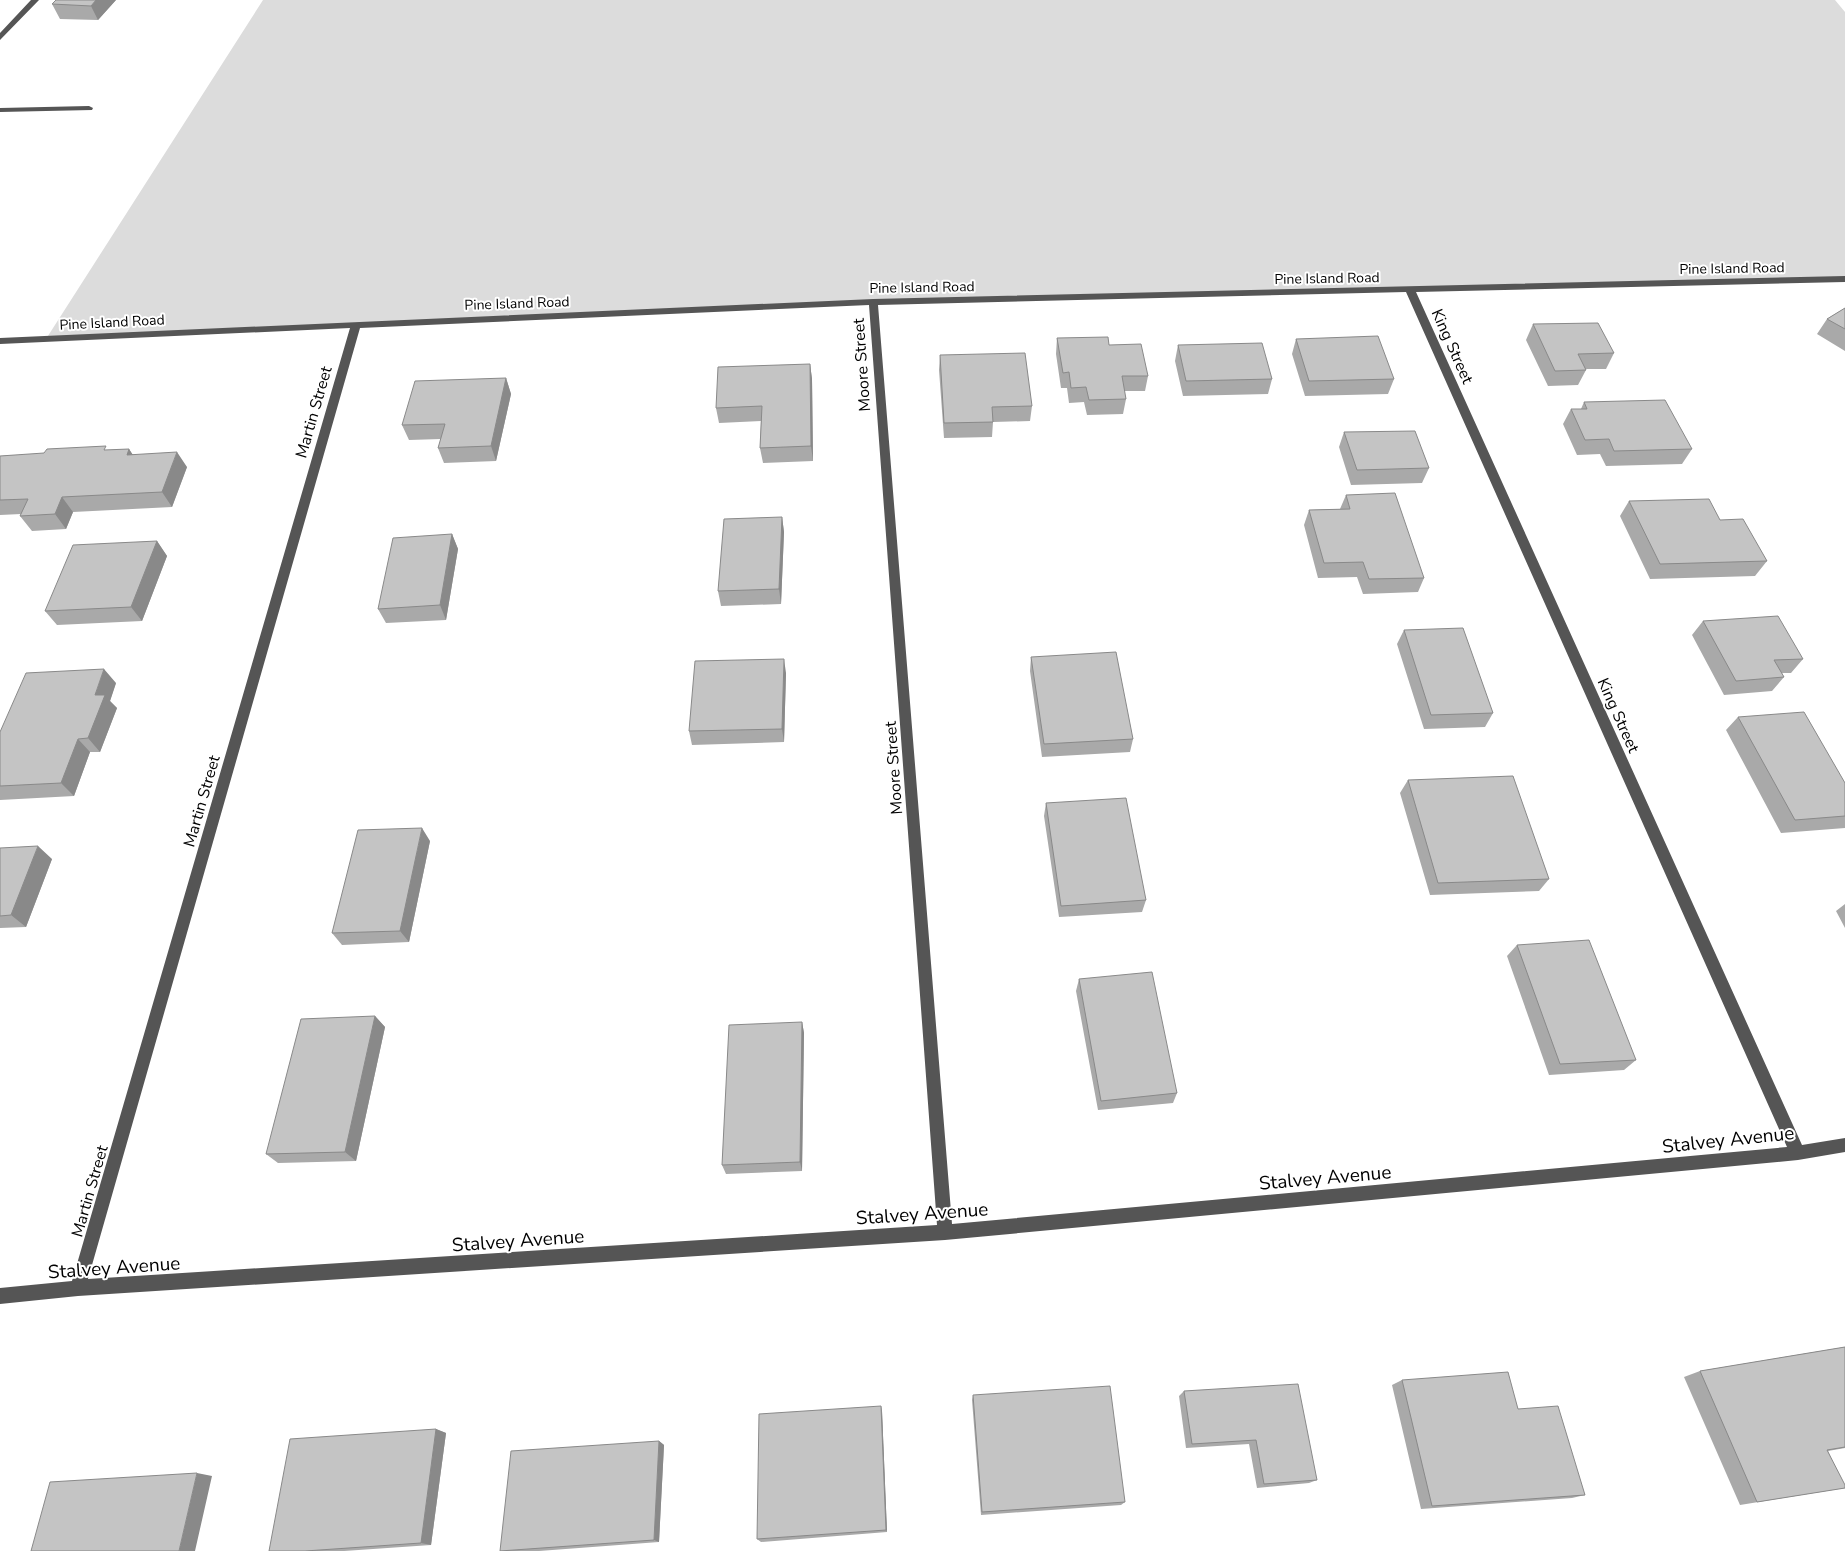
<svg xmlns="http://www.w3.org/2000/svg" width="1845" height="1551" font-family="'Nunito Sans',sans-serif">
  <rect width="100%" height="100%" fill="#fff"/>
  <!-- green -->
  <path fill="#dcdcdc" d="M263,0H1835L1845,12V280L873,302L46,339Z"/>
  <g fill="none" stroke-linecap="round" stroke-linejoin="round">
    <!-- minor -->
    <path fill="#555" fill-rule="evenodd" d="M31,0H39L0,40V33Z
      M89,106L93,108L92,110L0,112V108Z
      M1845,276V282L1416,292L1802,1145L1845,1138V1152L1798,1160L945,1240L78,1296L0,1304V1288L72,1281L350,328L0,344V338L873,299ZM1406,292L1787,1147L952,1224L878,305ZM869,305L937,1225L88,1279L360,328Z"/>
  </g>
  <!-- wall -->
  <path fill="#a9a9a9" d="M116,0L98,20L60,19L52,4Z
    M1845,308V351L1817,334L1827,319Z
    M1533,324L1614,353L1606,369H1585L1586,370L1578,385L1548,386L1526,340Z
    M1057,338L1109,345L1148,376L1145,391H1124L1126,399L1123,414L1087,415L1084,402L1069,403L1067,388H1061L1056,354Z
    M1296,339L1394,379L1388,394L1305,396L1292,354Z
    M1178,345L1272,379L1268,394L1183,396L1175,361Z
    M940,355L1032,406L1030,421L993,422L992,437L944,438L939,370Z
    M810,364L812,379L813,461L763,463L760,448L761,421L719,423L716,408Z
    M506,378L511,394L496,461L444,463L438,448L441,439L409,440L402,425Z
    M1584,402L1692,449L1682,464L1606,466L1600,454L1577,455L1563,424L1571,409H1581Z
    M1344,432L1429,468L1422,483L1351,485L1339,447Z
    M129,449L132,454L187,467L172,507L73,512L66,529L32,531L20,516L21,514L0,515V456Z
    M1346,495L1424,578L1418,592L1363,594L1357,577L1318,578L1304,525L1309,510L1340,509Z
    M1629,501L1720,520L1767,561L1755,576L1650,579L1620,516Z
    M782,517L784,532L781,604L721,606L718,591Z
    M452,534L458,549L446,620L386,623L378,609Z
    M157,541L167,556L142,621L57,625L45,611Z
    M1703,621L1803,659L1791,673H1782L1784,677L1772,691L1724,695L1692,635Z
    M1404,630L1493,713L1485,727L1424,729L1397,644Z
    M1031,657L1133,739L1130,752L1042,757L1030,671Z
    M786,673L784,742L692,745L689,731Z
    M116,683L110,701L117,708L100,752H90L74,796L0,800V732Z
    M1738,717L1845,783V828L1781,833L1726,730Z
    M1408,780L1549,879L1539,891L1430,895L1400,793Z
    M1046,803L1146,900L1142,912L1059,917L1044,816Z
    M430,841L409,942L342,945L332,933Z
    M0,848L52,859L26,927L0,928Z
    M1845,904V928L1836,911Z
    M1517,945L1636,1060L1624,1070L1549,1075L1507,956Z
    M1079,979L1177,1093L1173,1103L1098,1110L1076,991Z
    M375,1016L385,1027L356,1161L278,1163L266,1154Z
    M802,1022L804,1033L802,1171L726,1174L722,1165Z
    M1845,1347V1448L1828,1451L1845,1488L1740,1505L1684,1377L1700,1371Z
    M1402,1380L1518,1409L1585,1495L1572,1498L1421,1509L1392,1385Z
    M1184,1391L1317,1480L1309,1483L1257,1488L1249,1444L1186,1448L1179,1396Z
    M973,1395L1125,1502L1121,1505L981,1515L972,1400Z
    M881,1406L882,1411L887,1532L761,1542L757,1539Z
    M436,1429L446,1433L431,1545L344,1551H269Z
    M659,1441L664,1445L659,1542L539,1551H500Z"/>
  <!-- shaded-wall -->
  <path fill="#898989" d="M96,0H116L98,20L91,6Z
    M810,364L812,379L813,461L811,446Z
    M506,378L511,394L496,461L491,446Z
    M129,449L139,464L127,455Z
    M177,452L187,467L172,507L162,492Z
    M62,497L73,512L66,529L55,514Z
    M782,517L784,532L781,604L779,589Z
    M452,534L458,549L446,620L440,605Z
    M157,541L167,556L142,621L131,607Z
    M784,659L786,673L784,742L782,729Z
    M104,669L116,683L110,701L117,708L100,752L88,738L95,695Z
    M78,739L90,752L74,796L61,783Z
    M422,828L430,841L409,942L400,931Z
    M38,846L52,859L26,927L11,915Z
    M375,1016L385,1027L356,1161L345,1152Z
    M802,1022L804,1033L802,1171L800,1162Z
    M881,1406L882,1411L887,1532L886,1530Z
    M436,1429L446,1433L431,1545L421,1543Z
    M659,1441L664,1445L659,1542L654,1540Z
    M197,1473L212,1476L195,1551H179Z"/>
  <!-- building -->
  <path fill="#c4c4c4" stroke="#898989" d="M56,0H96L91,6L52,4Z
    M1845,308V329L1827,319Z
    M1598,323L1614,353L1578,354L1586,370L1555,371L1533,324Z
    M1378,336L1394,379L1309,381L1296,339Z
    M1108,337L1109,345L1141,344L1148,376H1122L1126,399L1089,400L1086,387L1071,388L1069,372L1063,373L1057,338Z
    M1262,343L1272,379L1186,381L1178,345Z
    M1025,353L1032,406L992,407L993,422L944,423L940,355Z
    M810,364L811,446L760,448L762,406L716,408L718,367Z
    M506,378L491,446L438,448L445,424L402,425L415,381Z
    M1665,400L1692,449L1614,451L1609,439L1585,440L1571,409H1587L1584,402Z
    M1415,431L1429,468L1357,470L1344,432Z
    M106,446L104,450L129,449L127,455L177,452L162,492L62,497L55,514L20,516L28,499L0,500V456L44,453L47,449Z
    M1395,493L1424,578L1369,579L1363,562L1324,563L1309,510L1350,509L1346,495Z
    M1709,499L1720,520L1743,519L1767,561L1660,564L1629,501Z
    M782,517L779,589L718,591L724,519Z
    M452,534L440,605L378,609L393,538Z
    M157,541L131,607L45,611L73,545Z
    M1778,616L1803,659L1774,660L1784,677L1736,681L1703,621Z
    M1463,628L1493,713L1431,715L1404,630Z
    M1116,652L1133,739L1044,744L1031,657Z
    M784,659L782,729L689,731L695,661Z
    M104,669L95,695H105L88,738L78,739L61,783L0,786V732L26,673Z
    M1804,712L1845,783V816L1795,820L1738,717Z
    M1513,776L1549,879L1438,883L1408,780Z
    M1126,798L1146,900L1061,906L1046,803Z
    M422,828L400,931L332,933L358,830Z
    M38,846L11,915L0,916V848Z
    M1589,940L1636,1060L1560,1064L1517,945Z
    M1152,972L1177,1093L1101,1101L1079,979Z
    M375,1016L345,1152L266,1154L301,1019Z
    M802,1022L800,1162L722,1165L729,1025Z
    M1845,1347V1447L1827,1450L1845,1485V1488L1757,1502L1700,1371Z
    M1508,1372L1518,1409L1558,1406L1585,1495L1432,1506L1402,1380Z
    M1298,1384L1317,1480L1264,1484L1256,1440L1192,1444L1184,1391Z
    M1110,1386L1125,1502L982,1512L973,1395Z
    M881,1406L886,1530L757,1539L759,1414Z
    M436,1429L421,1543L305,1551H269L290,1439Z
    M659,1441L654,1540L500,1551L511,1451Z
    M197,1473L179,1551H31L50,1482Z"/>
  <g text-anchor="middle" stroke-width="4" stroke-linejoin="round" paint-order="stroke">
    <!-- far-street labels -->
    <g font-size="14" fill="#000" stroke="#fff">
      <text transform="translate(1732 268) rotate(-1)" y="5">Pine Island Road</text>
      <text transform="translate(1327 278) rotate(-1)" y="5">Pine Island Road</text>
      <text transform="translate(922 287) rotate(-1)" y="5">Pine Island Road</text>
      <text transform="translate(517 303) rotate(-2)" y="5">Pine Island Road</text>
      <text transform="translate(112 322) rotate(-3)" y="5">Pine Island Road</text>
    </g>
    <!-- street labels -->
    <g font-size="16" fill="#000" stroke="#fff">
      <text transform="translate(1453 346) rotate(66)" y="6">King Street</text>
      <text transform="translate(861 365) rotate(-94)" y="6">Moore Street</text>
      <text transform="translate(313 412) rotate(-74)" y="6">Martin Street</text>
      <text transform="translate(1619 715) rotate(66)" y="6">King Street</text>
      <text transform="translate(893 768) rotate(-94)" y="6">Moore Street</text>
      <text transform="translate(201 801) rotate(-74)" y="6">Martin Street</text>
      <text transform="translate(89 1191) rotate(-74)" y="6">Martin Street</text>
    </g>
    <!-- near-street labels -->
    <g font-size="19" fill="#000" stroke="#fff">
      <text transform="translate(1728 1139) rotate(-6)" y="7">Stalvey Avenue</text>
      <text transform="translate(1325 1177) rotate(-5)" y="7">Stalvey Avenue</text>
      <text transform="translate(922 1213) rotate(-4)" y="7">Stalvey Avenue</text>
      <text transform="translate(518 1240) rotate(-4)" y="7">Stalvey Avenue</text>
      <text transform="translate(114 1267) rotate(-4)" y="7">Stalvey Avenue</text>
    </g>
  </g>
</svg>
